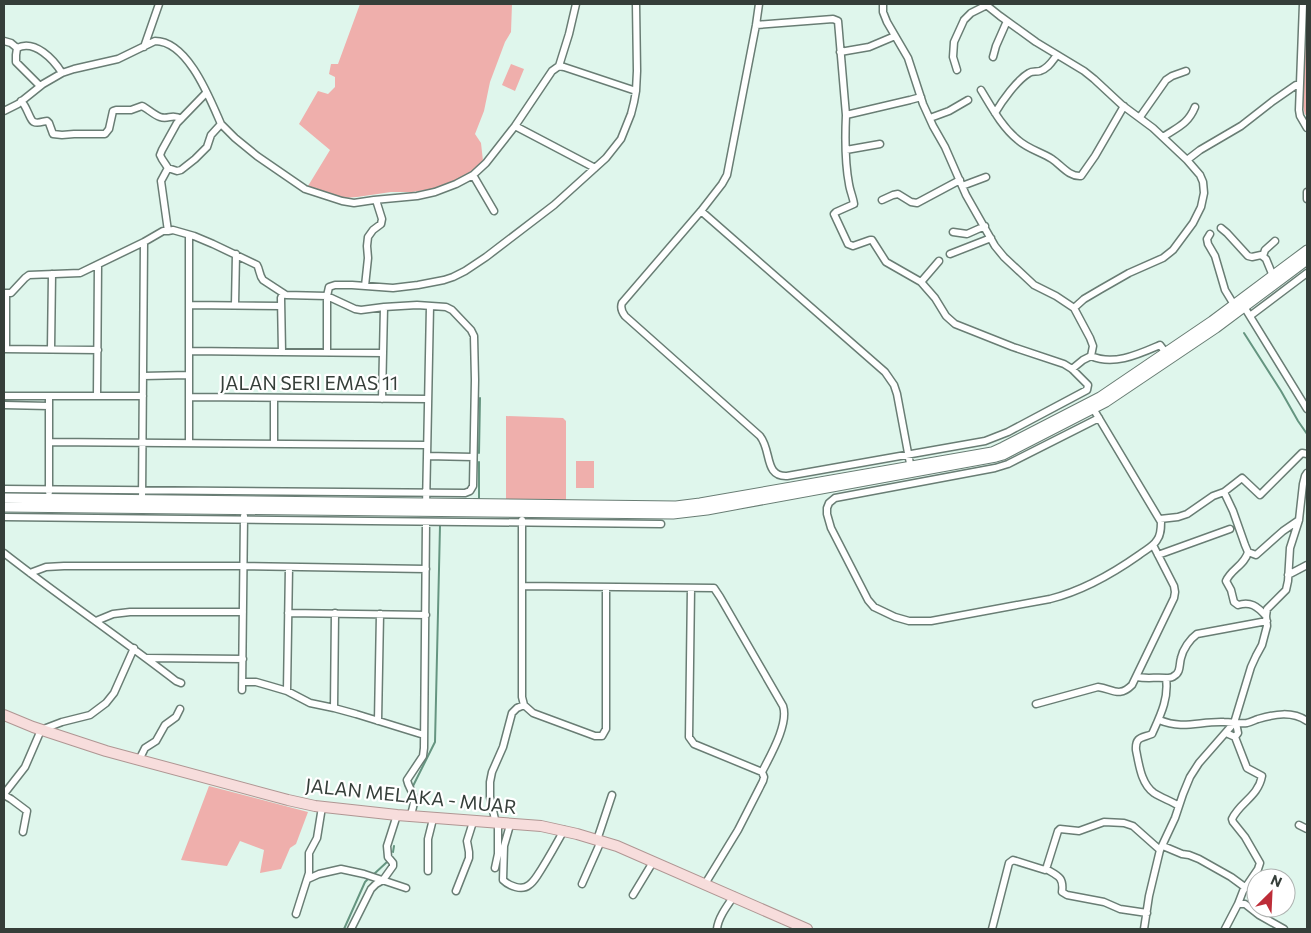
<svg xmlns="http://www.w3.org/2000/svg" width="1311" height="933" font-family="Commissioner,sans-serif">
  <rect width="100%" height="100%" fill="#dff6ec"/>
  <!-- green -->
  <path fill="#efafac" d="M360,4H512L511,32L505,42L490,82L484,111L475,134L481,143L483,161L471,173L439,188L412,192H391L357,197L344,198L308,186L330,150L299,124L318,91L328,94L335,87V77L329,74L331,64H338Z
    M1305,4H1307V114L1305,115L1303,106L1302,85Z
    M511,64L524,69L515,91L502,85Z
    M506,416L563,418L566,421V501L506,499Z
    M576,461H594V488H576Z
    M209,786L308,812L296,844L290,848L281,869L260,873L264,850L240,841L227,866L181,860Z"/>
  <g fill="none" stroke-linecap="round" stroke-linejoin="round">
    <!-- stream -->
    <path stroke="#659580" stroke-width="2" d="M1244,333L1281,391L1298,421L1307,434
      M479,453L480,398
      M474,499H479V462
      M413,786L435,742L440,526
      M393,852L394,846
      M373,875L388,861
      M344,929L365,882L369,878"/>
    <defs>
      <path id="street" d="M883,4V12L887,22L908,58L923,104L933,126L945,147L966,195L995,246L1004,257L1034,285L1056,296L1074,308L1090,338L1093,346L1091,356
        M985,4L1000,16L1036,42L1084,71L1094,79L1122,105L1153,128L1187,160L1200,175L1203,182L1204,193L1201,207L1193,223L1173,250L1163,258L1129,273L1101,289L1084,299L1074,308
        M1303,4L1299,110L1300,116L1307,128
        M756,25L833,19L838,21L846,115C845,137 845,163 849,184C850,191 853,197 854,204L836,212L834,214L848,244L853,246L870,240H872L886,262L921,282L935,298L946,316L955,324L1013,347L1064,364L1072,369L1088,385L1087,390L1008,432L985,441L787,476C764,477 772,451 760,436L625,316C622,312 620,308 622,303L701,211L722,184L727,175L756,25L759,4
        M4,41L11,43L17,48L16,55V62L40,86
        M144,47L159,4
        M17,48C35,39 54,60 62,73
        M840,52L869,47L895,36
        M993,57L996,46L1007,21
        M559,66L564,67L636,91
        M957,70L953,57L954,42L964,20L971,13L987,5
        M981,90C992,108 1002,127 1018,140C1028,149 1041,152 1052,159C1061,165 1069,177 1081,176L1095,156L1124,106
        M21,101C27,106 30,121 34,122C38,124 44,121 47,121L49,123L53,134L62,135L74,134H105L109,129L113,111L116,110H131L142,106C148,109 154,115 160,117C169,120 172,113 181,119
        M4,111L18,104L43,84L62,73L74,69L118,59L155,41C188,41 210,99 221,124L235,138L257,156L305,189L342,201L354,203L374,200L417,196L435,192L456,184L473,175L486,163L515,126L552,71L559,66L569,34L576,4
        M995,113C1002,101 1017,80 1029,73C1032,71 1036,72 1040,71C1049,68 1052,61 1057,55
        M846,115L910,100L921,97
        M1140,117L1166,80L1172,76L1186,71
        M930,118L949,111L968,100
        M515,126L595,168
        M1163,137C1178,127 1188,124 1195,107
        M846,150L880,144
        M1187,160L1200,150L1241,126L1273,101L1296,85L1299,84
        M168,168L162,159L160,155L162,150L177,123L206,93
        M473,175L494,211
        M962,186L986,177
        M1307,192V199
        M882,200L893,195L898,194L911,202L917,203L960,180
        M701,211L885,372L894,385L897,394L911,469
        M1221,228L1227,233L1248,256L1252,257L1261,255L1266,259L1273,276
        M168,231L161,181L168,168L177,171L181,170L195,159L207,147L211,135L221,124
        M953,232L967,234L985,226
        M1210,234L1207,239L1208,244L1215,256L1225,290L1236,308
        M950,254L991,238
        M1263,256L1265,250L1275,241
        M921,282L939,261
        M365,286L368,258L367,246L368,237L373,230L381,224L382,219L376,200
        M4,293H11L25,278L29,275L80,273L144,242L163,231H168L173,230L194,236L213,244L257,265C260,270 259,275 263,280L286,295L327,296L355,309L361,310L384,307L417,305L446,307L452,310L471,330L474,336L475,380L473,486L470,491L465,493L4,489
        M6,293V349
        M189,305L281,306
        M235,305L236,254
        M1243,305L1307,409
        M1250,316L1307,273
        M4,349L98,350
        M51,349L52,274
        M189,351L383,353
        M282,352L281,298L283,293
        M327,352V296L329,287L335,285H352L393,288L418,285L444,280L453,277L465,271L486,257L554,205L606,158L621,139L631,114L634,102L636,91L637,71L636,4
        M1091,356C1114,366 1139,354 1160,345L1166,353
        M1072,369L1083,360L1091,356
        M143,376L189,375
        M4,396H143
        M97,396L98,265
        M189,397L428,399
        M382,399L384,307
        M4,405L49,406
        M1091,405L1161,522C1161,528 1161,535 1157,540C1153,547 1145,550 1139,555C1112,574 1082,591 1050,599L931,621H909L895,617L874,607L868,600L831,528L827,514V508L829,503L835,498L995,468L1008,464L1099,418
        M49,442L427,445
        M189,443V235
        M274,444V398
        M427,456L473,457
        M49,492V396
        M1224,492L1233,511L1245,545L1248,552C1245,565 1231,569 1226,581L1231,590L1234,602L1238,605C1250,601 1257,606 1266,616
        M142,500L144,242
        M426,507L430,306
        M4,517L661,524
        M1160,519L1178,517L1187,514L1213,496L1224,492L1242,478L1260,495L1302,453L1307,454
        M522,520V697L524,705L533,713L595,736H602L606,729V587
        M1248,552L1256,555L1283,531L1299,520
        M4,553C60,597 119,637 176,681L181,683
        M1158,555L1230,529
        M30,573L46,567L64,566H243L426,569
        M1288,575L1307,565
        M522,586L714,588L720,597L783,706C789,724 770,756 762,772L764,777L763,781L738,830L705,884
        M691,588L689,737L694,744L762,772
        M288,613L426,615
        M96,621L113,614L130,612H243
        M147,658L243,659
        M1137,677C1147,679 1156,677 1166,678C1169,699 1160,716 1152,734C1143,738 1135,736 1136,750C1139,764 1141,784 1154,793C1162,798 1171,801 1179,806
        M1166,678C1169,678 1172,678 1174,676C1181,672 1179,665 1181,658C1183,649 1190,639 1197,634L1267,621
        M242,682H256L270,686L287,691L310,703L334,708L356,714L424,735
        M242,690L244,516
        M287,691L289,567
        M1036,704L1098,687C1113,689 1119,698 1132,685L1174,598L1175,592L1174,586L1153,545
        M334,708L335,613
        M1159,720C1184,730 1199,721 1224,722C1232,722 1240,724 1247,723C1251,722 1255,720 1258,719C1275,714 1292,711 1307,721
        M378,721L380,614
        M1235,737L1238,733L1236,723
        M139,760L145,748L156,741L165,725L176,717L180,709
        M4,794L25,767L41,730L62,722L90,715L106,703L114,693L134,648
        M4,795L11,799L27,811L23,832
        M410,817C413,808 416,800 412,792C410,788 408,785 407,780L423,756L424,748L426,522
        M496,824L490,797V782L492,772L503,747L512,713L517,708L524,705
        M510,825L504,846L503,880C509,886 522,891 529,885C532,883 535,879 537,876C547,861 555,846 564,830
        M1299,825L1307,829
        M597,840L612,795
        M1163,846L1182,854L1189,855L1199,859L1231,877L1246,888
        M495,868L498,854V824
        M1046,869C1058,876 1064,877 1062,892L1067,895L1104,902L1120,909L1147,913
        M428,871V839L433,819
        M308,879L319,874L341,869L364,874L406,888
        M582,884L601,841
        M456,891L469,858V852L467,841L473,822
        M633,895L653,862
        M1238,904H1245L1259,915L1284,929
        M296,914L309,873V853L317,838L322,807
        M351,929L371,889L376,884L383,880L393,866V863L388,857L387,846L397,815
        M717,929C718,918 727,906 734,896
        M992,929L1009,863L1013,860L1045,870L1047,866L1058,831L1060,829L1079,831L1104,822L1124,823L1133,826L1160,850
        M1144,929L1149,896L1160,850L1175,818L1183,794L1190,777L1199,763L1234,723L1251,667L1256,656L1262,645L1267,626L1266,616L1267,609L1286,590L1288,581L1290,548L1299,520L1303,484L1305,476L1307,473
        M1225,929L1238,904L1243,891L1258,869L1260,863L1245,837L1233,822L1232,819C1240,802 1258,797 1262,776L1247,768L1235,737L1226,733"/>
      <path id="secondary" d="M4,498L676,506L700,503L992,452L1003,447L1100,397L1212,321L1307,250
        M4,507L673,514L707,510L996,457L1003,455L1106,402L1216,328L1307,260"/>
      <path id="primary" d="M4,715L33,727L106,751L288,800L315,806L397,815L541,826L577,834L617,846L807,929"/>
    </defs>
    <!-- street casing -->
    <use href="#street" stroke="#697d74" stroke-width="9"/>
    <!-- secondary casing -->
    <use href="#secondary" stroke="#697d74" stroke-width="11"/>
    <!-- primary casing -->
    <use href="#primary" stroke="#af9693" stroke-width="12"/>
    <!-- street -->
    <use href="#street" stroke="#fff" stroke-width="6"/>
    <!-- secondary -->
    <use href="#secondary" stroke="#fff" stroke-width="9"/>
    <!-- primary -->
    <use href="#primary" stroke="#f7dddc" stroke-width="10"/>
  </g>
  <g text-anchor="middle" stroke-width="4.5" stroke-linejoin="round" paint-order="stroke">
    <!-- street labels -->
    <g font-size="19" fill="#353e39" stroke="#fff">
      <text x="309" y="390">JALAN SERI EMAS 11</text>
      <text transform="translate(411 796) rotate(6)" y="7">JALAN MELAKA - MUAR</text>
    </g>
  </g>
  <!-- border -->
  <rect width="1311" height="933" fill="none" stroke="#353e39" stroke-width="10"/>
  <!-- north arrow -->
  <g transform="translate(1271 893) rotate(24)"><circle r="24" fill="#ffffff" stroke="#aeb2b0"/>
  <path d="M0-4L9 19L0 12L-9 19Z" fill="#bd2d38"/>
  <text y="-8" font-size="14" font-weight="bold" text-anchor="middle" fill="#353e39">N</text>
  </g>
</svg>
